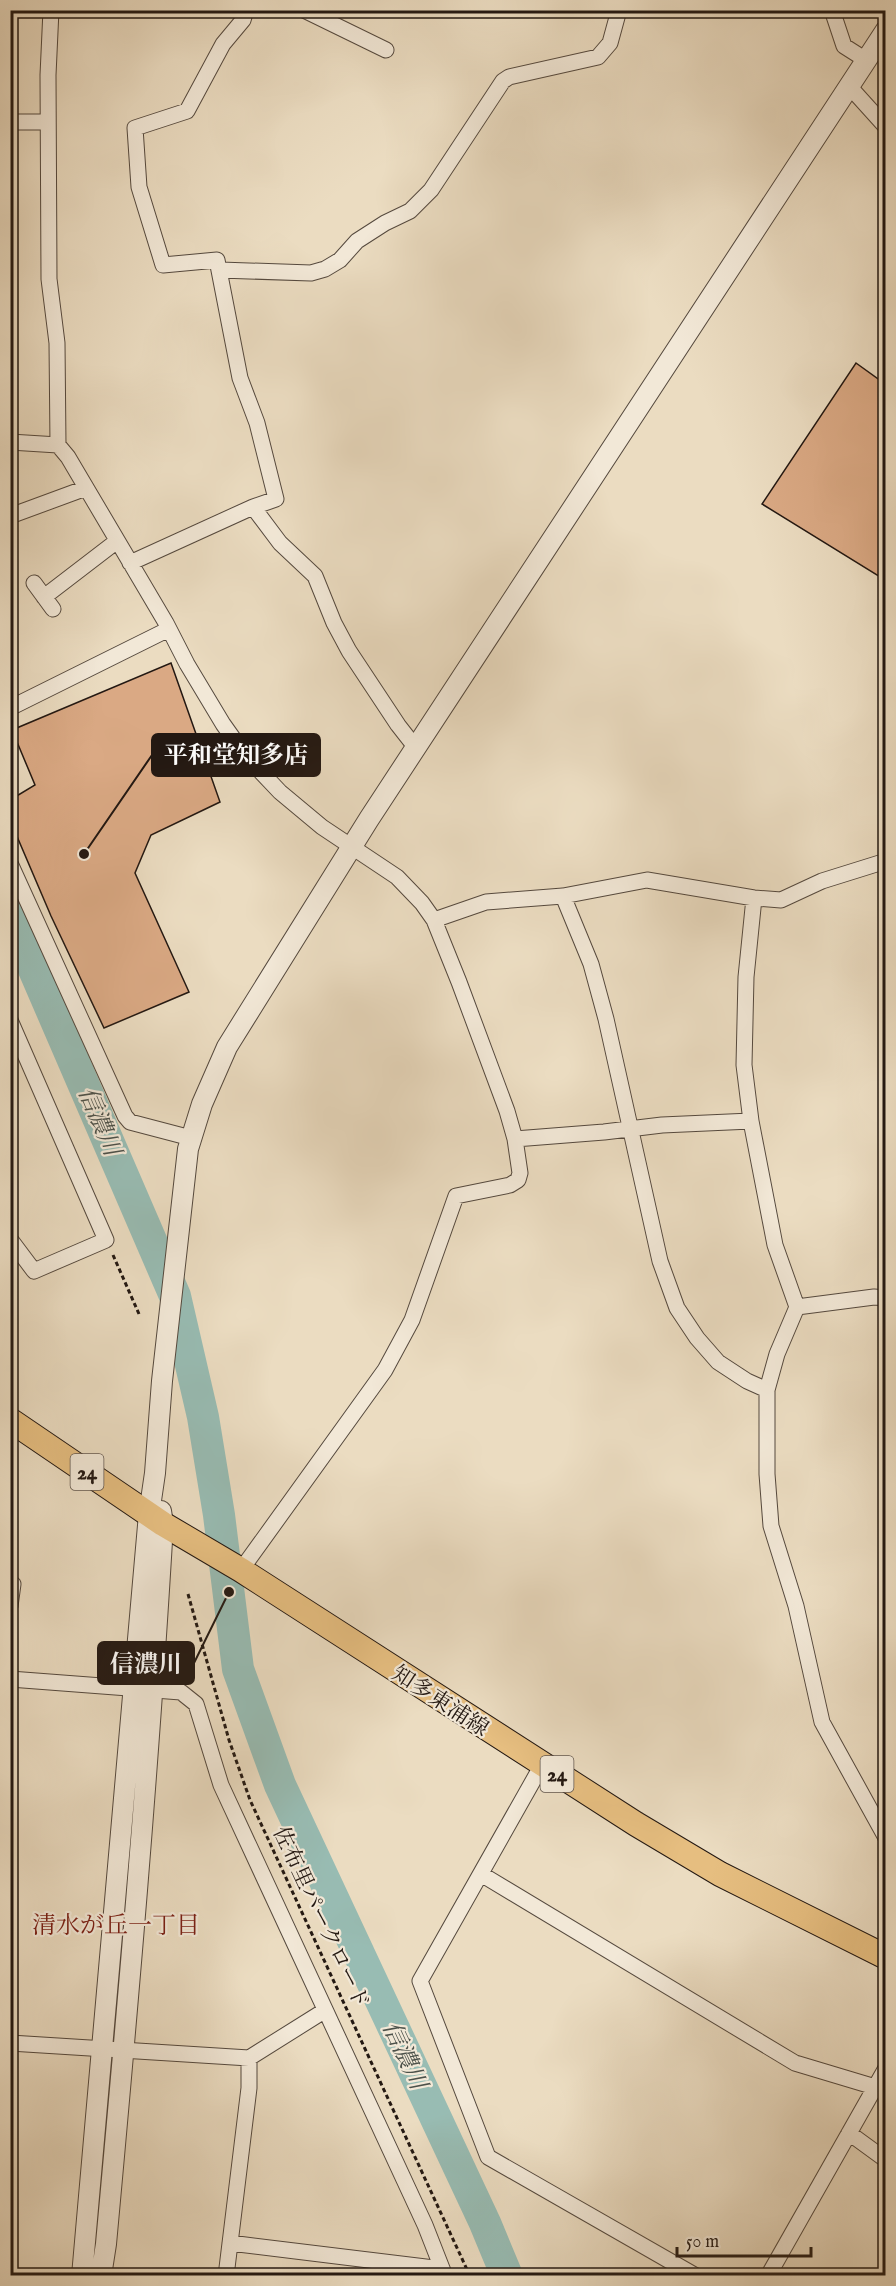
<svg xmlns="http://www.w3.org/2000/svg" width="896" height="2286" font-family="'IM FELL English','Noto Serif JP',serif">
  <rect width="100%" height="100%" fill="#ebdcc1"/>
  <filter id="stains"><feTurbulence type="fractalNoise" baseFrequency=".00333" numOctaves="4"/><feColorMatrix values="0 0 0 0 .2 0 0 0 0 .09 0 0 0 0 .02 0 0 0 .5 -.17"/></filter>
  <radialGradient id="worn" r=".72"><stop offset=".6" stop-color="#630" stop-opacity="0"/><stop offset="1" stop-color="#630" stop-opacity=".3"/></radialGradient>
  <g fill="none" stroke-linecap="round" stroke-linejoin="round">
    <!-- river -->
    <path stroke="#98bcb3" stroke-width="32" d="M10,914L175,1296L203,1417L219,1515L238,1669L268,1752L280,1785L485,2223L507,2276"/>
  </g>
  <!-- building -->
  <path fill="#daa984" stroke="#231812" stroke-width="1.5" d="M856,363L885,384V580L762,504Z
    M171,663L220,802L151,835L135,873L189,992L104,1028L51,916L10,820V800L35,785L12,730Z"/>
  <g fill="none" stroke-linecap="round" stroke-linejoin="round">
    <defs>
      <path id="minor" d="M51,10L48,75L49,279L57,343L58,445
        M246,10L243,20L223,44L187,111L135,128L139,187L163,265L217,260L240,378L257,423L276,499L253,507L280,543L315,576L334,623L349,651L398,725L416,748
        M304,10L386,50
        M832,10L844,46L866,60
        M849,86L886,127
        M10,122H48
        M220,270L311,273L325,269L340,260L357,241L385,223L410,211L431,190L503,81L509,77L598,57L610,43L619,10
        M10,442L58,445L68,457L166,623L187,664L223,724L245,755L280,792L322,827L397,877L422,903L434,920L459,982L507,1111L515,1139L520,1173L518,1180L510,1185L456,1196L412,1320L385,1370L241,1570
        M10,516L86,488
        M130,563L253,507
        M34,583L53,609
        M44,597L117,541
        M10,708L169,629
        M10,863L125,1116L130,1122L191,1138
        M563,896L591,964L606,1019L660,1261L677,1308L697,1338L718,1362L747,1381L767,1390
        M754,898L746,977L744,1065L751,1121L775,1245L797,1307L777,1354L767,1390V1474L771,1526L796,1606L822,1722L886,1838
        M434,920L486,902L563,896L647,880L754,898L781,900L822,881L886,861
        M10,1020L106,1240L34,1271L10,1239
        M515,1139L604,1132L662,1125L751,1121
        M797,1307L874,1297L886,1298
        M10,1583L13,1584L10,1606
        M10,1679L181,1692L196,1704L221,1785L425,2225L445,2276
        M542,1765L420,1981L488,2157L696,2276
        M481,1874L795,2063L875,2087
        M10,2043L249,2058L324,2011
        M849,2133L886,2160
        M230,2243L442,2269
        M226,2276L249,2088V2058
        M768,2276L886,2068"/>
      <path id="tertiary" d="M82,2276L149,1514L155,1473L162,1381L188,1149L202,1104L227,1047L369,819L886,30
        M101,2276L106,2244C128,2004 149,1764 163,1524L161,1511"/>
      <path id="primary" d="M10,1420L163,1524L241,1570L636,1824L720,1874L886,1957"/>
    </defs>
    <!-- minor casing -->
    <use href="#minor" stroke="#55493e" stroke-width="17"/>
    <!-- tertiary casing -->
    <use href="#tertiary" stroke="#55493e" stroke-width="22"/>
    <!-- primary casing -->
    <use href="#primary" stroke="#231812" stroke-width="26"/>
    <!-- path -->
    <path stroke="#231812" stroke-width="3" stroke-dasharray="4.5 3" stroke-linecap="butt" d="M113,1255L139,1314
      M188,1594L229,1740L250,1800L470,2276"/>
    <!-- minor -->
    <use href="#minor" stroke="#f2e8d7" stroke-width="15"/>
    <!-- tertiary -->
    <use href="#tertiary" stroke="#f2e8d7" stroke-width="20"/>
    <!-- primary -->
    <use href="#primary" stroke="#e6be80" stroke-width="24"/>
  </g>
  <g text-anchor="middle" stroke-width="4.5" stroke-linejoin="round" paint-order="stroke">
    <!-- shield labels -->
    <g fill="#f2e8d7" stroke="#61564d" stroke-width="1.5">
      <rect x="70.5" y="1454" width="33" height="36" rx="4.5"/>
      <rect x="540.5" y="1756" width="33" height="36" rx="4.5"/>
    </g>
    <g font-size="21" font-weight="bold" fill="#231812">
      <text x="87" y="1479">24</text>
      <text x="557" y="1781">24</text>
    </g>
    <!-- street labels -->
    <g font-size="22" fill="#231812" stroke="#f2e8d7">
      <text transform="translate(441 1700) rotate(33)" y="8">知多東浦線</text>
      <text transform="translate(322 1917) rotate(65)" y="8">佐布里パークロード</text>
    </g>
    <!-- water labels -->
    <g font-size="24" font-style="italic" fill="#4c514a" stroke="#f2e8d7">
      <text transform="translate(100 1121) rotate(67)" y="8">信濃川</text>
      <text transform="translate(405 2055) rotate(65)" y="8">信濃川</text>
    </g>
    <!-- neighbourhood labels -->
    <g font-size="24" fill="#7a1f14" stroke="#f2e8d7">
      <text x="116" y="1933">清水が丘一丁目</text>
    </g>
  </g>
  <!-- callouts -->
  <path fill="none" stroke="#231812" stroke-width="2" d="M84 854L152 755M229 1592L194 1663"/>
  <g fill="#231812" stroke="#f2e8d7" stroke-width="2">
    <circle cx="84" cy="854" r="6"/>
    <circle cx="229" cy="1592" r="6"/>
  </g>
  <g fill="#231812" stroke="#231812" stroke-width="2">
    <rect x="152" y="734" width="168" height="42" rx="6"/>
    <rect x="98" y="1642" width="96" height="42" rx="6"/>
  </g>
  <g font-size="24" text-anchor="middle" font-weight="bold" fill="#fff">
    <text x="236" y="763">平和堂知多店</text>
    <text x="146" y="1672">信濃川</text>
  </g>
  <!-- margin -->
  <rect width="896" height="2286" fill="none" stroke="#ebdcc1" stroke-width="36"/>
  <rect x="12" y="12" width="872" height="2262" fill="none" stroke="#231812" stroke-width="3"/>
  <rect x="18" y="18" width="860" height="2250" fill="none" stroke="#231812" stroke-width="1.5"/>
  <!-- scale -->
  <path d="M677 2247v9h134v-9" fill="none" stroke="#231812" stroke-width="3"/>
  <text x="686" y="2247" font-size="18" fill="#231812" stroke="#f2e8d7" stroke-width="4.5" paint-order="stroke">50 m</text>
  <rect width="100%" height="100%" filter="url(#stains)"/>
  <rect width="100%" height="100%" fill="url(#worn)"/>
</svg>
